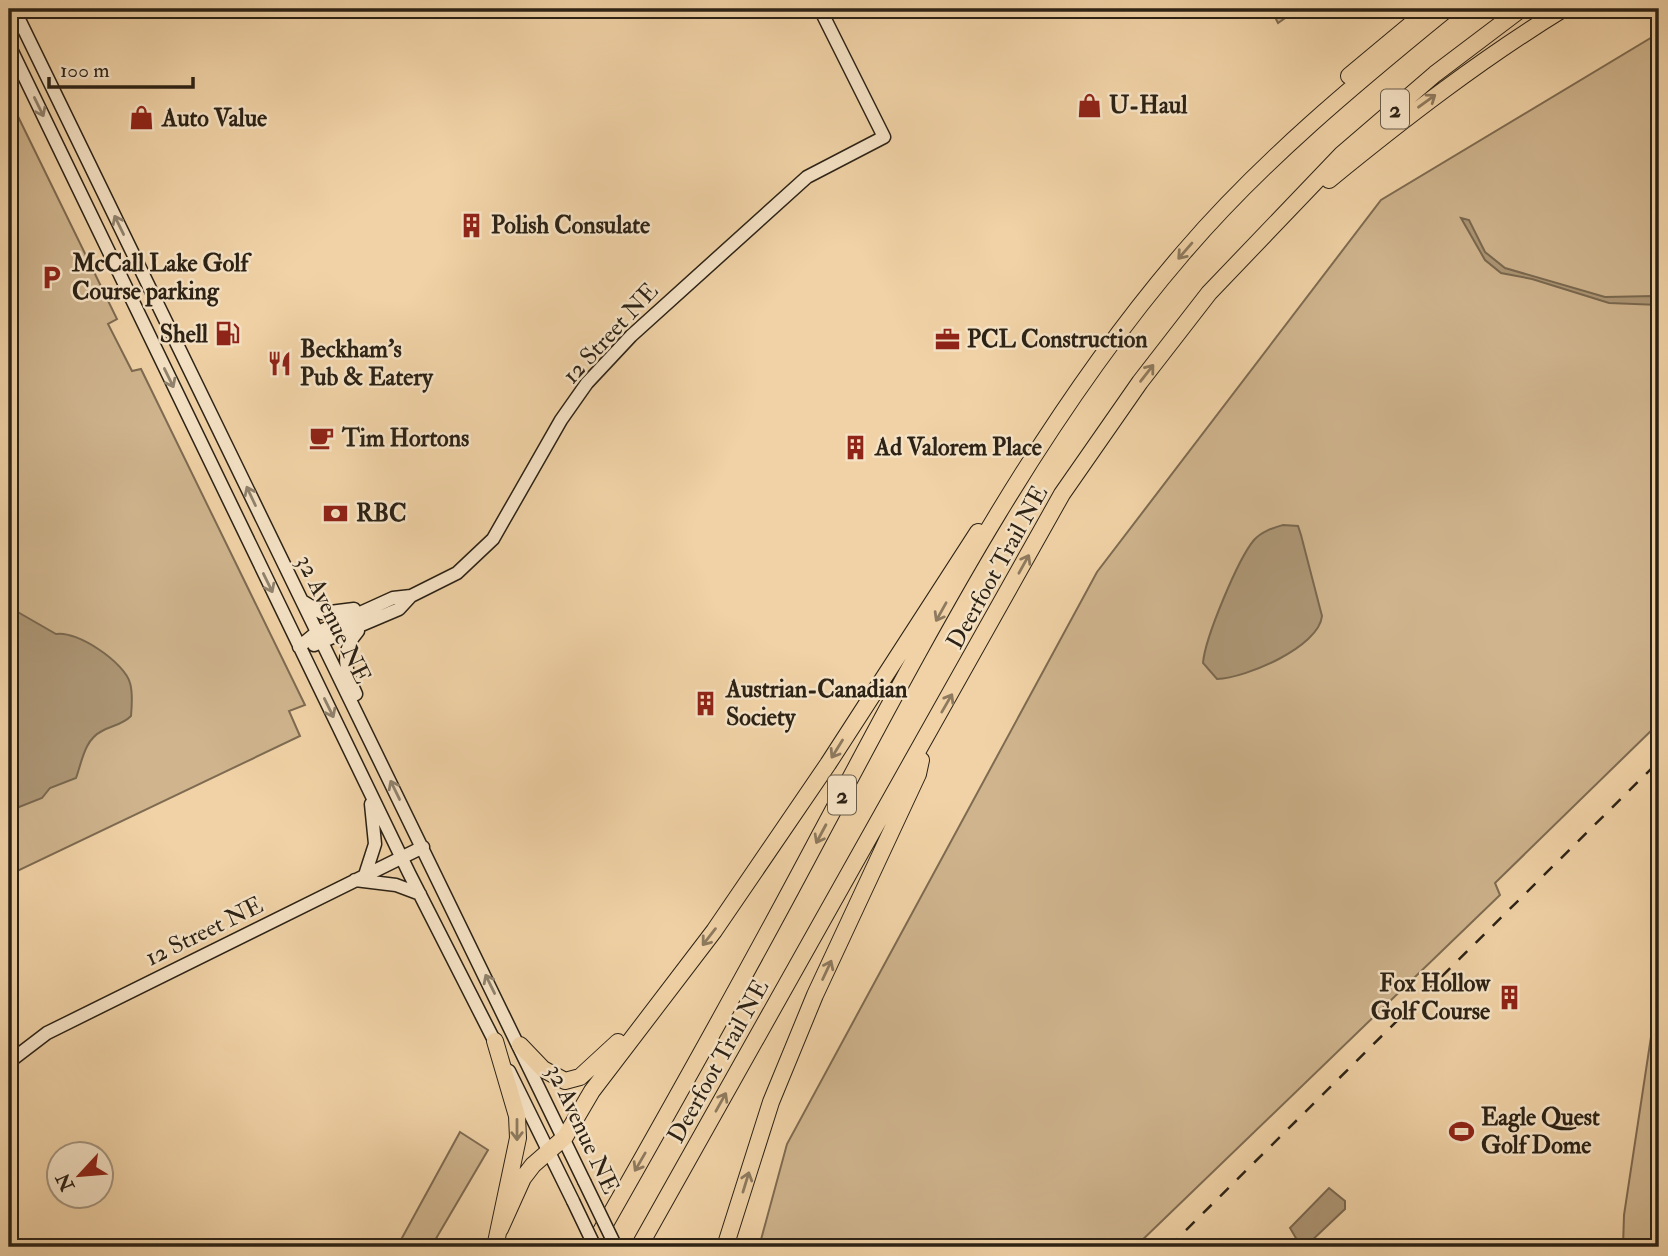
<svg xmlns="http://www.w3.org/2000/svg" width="1668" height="1256" font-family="'IM FELL Double Pica',serif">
  <rect width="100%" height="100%" fill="#f0d2a6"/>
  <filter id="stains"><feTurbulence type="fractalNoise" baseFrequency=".00286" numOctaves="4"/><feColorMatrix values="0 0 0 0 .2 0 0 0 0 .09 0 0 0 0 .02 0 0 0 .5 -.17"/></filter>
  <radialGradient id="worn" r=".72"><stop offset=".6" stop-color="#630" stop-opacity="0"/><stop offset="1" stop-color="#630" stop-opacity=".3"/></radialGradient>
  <!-- green -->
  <path fill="#cfb48d" stroke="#7e6b51" stroke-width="2" d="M1271,9H1298L1278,23Z
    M1659,33V723L1495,883L1500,895L1135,1247H759L787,1144L1097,572L1381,200Z
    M9,98L117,319L108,324L132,371L141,369L305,705L289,711L300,736L9,875Z
    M1659,984V1247H1623L1624,1215Z
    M460,1132L488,1150L431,1247H397Z"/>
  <!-- water -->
  <path fill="#ad9675" stroke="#79684f" stroke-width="2" d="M1461,218L1469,220L1485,252L1505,268L1605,297L1654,296L1659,298V305L1609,303L1532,279L1501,273L1485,260Z
    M1283,525L1298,526L1301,535L1322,616C1319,647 1246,678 1217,679L1203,663C1205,638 1238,559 1254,540C1262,531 1273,528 1283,525Z
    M9,607L56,634C77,630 125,663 130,683C133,693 132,705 131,716C122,725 113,725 102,731C84,740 82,762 76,778L50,788L42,798L9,811Z
    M1329,1188L1345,1201V1209L1306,1246L1300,1245L1290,1228Z"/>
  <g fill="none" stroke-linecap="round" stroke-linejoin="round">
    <defs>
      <path id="secondary" d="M14,9L584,1181
        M9,45L409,873L498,1048
        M302,601L322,613L354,609
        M314,645L399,609L411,596
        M299,647L316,633L393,598L411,596L457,573L493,539L561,420L587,383L631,336L807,177L884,137L820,9
        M356,694C345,671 340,651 358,631
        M365,875L375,844L371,804
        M355,880L396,885L420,894
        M9,1062L47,1033L423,847
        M509,1071L573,1201"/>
      <path id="highway" d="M1349,76L1415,21
        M1329,180C1405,118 1480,60 1563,9
        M520,1045L543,1069L565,1081L580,1077L618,1042
        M500,1229L523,1178L533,1165L565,1137L592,1091L714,931L828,764L978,532
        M495,1247L518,1138L517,1116L495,1041
        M592,1247C670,1110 747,973 821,833C928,633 1035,425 1184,252C1262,161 1355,84 1447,9
        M639,1247L1062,494L1140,382L1209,293L1342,154L1435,74L1521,9
        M725,1247L771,1102L815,995L918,774L921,760"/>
    </defs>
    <!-- secondary casing -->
    <use href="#secondary" stroke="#2c2215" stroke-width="15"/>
    <!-- highway casing -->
    <use href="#highway" stroke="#2c2215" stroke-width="18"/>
    <!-- secondary -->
    <use href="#secondary" stroke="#f5e2c5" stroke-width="12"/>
    <!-- highway -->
    <use href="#highway" stroke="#f0d2a6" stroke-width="16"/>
    <!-- rail -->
    <path stroke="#2c2215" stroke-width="2.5" stroke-dasharray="12 12" stroke-linecap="butt" d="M1169,1247L1659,761"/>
    <defs>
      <path id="secondary-bridge" d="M584,1181L616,1247
        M573,1201L595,1247"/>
    </defs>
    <!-- secondary-bridge casing -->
    <use href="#secondary-bridge" stroke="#2c2215" stroke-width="15" stroke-linecap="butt"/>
    <!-- secondary-bridge -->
    <use href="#secondary-bridge" stroke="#f5e2c5" stroke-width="12"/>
  </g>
  <!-- one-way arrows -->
  <defs><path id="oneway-shaft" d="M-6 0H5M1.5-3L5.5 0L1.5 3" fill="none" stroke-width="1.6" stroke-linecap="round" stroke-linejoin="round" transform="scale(1.75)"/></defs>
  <g stroke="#8e7a5e">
    <use href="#oneway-shaft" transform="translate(1427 101) rotate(-36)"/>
    <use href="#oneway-shaft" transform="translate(1185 251) rotate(131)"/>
    <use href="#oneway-shaft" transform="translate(1147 373) rotate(-52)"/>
    <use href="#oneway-shaft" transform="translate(1024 564) rotate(-61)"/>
    <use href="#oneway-shaft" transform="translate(941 612) rotate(119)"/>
    <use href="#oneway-shaft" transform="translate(947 703) rotate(-60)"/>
    <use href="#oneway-shaft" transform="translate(837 749) rotate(122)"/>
    <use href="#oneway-shaft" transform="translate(821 834) rotate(118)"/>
    <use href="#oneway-shaft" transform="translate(709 937) rotate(128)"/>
    <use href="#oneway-shaft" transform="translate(827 970) rotate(-65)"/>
    <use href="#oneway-shaft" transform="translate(721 1102) rotate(-61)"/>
    <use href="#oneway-shaft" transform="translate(517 1130) rotate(90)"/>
    <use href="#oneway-shaft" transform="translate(640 1162) rotate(120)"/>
    <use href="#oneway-shaft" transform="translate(746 1182) rotate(-73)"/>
  </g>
  <g stroke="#90826d">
    <use href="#oneway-shaft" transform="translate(39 107) rotate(64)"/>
    <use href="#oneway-shaft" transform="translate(119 225) rotate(-116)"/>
    <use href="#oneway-shaft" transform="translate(169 378) rotate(64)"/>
    <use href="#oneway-shaft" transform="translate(251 496) rotate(-115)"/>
    <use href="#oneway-shaft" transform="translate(268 583) rotate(64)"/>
    <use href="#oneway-shaft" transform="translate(329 708) rotate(64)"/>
    <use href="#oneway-shaft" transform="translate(395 790) rotate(-116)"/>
    <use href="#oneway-shaft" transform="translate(490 984) rotate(-116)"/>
  </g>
  <!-- icons -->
  <defs>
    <symbol id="shop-bare" viewBox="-9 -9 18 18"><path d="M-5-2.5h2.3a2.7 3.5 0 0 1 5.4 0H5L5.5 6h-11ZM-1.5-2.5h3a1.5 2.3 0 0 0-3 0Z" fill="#8f2418" stroke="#f5e2c5" stroke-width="2.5" paint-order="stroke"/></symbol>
    <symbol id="building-bare" viewBox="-9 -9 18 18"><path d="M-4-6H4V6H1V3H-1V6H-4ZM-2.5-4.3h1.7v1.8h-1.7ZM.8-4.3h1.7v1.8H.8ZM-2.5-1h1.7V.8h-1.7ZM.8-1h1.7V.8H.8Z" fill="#8f2418" stroke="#f5e2c5" stroke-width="2.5" paint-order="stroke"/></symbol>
    <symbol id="parking-bare" viewBox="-9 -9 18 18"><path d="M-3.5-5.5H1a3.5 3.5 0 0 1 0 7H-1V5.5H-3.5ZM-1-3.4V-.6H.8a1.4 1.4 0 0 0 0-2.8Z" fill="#8f2418" stroke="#f5e2c5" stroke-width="2.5" paint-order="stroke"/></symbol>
    <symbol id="fuel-bare" viewBox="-9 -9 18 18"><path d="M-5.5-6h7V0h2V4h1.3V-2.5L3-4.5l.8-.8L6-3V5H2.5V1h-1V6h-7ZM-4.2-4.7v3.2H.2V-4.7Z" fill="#8f2418" stroke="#f5e2c5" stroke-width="2.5" paint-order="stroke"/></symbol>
    <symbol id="office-bare" viewBox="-9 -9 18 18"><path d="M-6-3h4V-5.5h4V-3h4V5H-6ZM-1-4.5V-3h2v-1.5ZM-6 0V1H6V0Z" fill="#8f2418" stroke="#f5e2c5" stroke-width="2.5" paint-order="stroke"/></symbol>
    <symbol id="restaurant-bare" viewBox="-9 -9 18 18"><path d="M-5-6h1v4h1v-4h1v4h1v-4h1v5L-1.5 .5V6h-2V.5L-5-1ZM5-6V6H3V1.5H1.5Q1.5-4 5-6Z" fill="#8f2418" stroke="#f5e2c5" stroke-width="2.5" paint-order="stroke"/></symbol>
    <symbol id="cafe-bare" viewBox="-9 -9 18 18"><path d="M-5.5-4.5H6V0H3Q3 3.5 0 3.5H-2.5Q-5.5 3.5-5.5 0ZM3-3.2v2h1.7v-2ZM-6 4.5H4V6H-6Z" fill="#8f2418" stroke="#f5e2c5" stroke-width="2.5" paint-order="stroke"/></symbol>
    <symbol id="bank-bare" viewBox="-9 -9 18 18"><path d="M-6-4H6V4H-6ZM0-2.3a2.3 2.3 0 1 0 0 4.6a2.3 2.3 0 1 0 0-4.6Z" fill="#8f2418" stroke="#f5e2c5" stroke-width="2.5" paint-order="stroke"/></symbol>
    <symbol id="stadium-bare" viewBox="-9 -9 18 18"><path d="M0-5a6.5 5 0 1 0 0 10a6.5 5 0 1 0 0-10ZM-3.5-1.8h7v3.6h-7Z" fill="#8f2418" stroke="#f5e2c5" stroke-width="2.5" paint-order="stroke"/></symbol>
  </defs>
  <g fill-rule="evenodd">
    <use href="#shop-bare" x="1072" y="88" width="35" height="35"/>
    <use href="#shop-bare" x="124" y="100" width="35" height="35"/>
    <use href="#building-bare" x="454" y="208" width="35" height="35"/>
    <use href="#parking-bare" x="34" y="260" width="35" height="35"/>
    <use href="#fuel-bare" x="210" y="316" width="35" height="35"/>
    <use href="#office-bare" x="930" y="322" width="35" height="35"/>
    <use href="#restaurant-bare" x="262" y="346" width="35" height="35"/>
    <use href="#cafe-bare" x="304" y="420" width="35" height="35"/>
    <use href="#building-bare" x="838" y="430" width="35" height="35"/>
    <use href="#bank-bare" x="318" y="496" width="35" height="35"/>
    <use href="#building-bare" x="688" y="686" width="35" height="35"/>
    <use href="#building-bare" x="1492" y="980" width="35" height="35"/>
    <use href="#stadium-bare" x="1444" y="1114" width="35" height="35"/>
  </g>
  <g text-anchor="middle" stroke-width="5" stroke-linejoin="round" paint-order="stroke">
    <!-- shield labels -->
    <g fill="#f5e2c5" stroke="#685c4a" stroke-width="2">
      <rect x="1381" y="89.5" width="28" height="39" rx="5"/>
      <rect x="828" y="775.5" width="28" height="39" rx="5"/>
    </g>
    <g font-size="23" font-weight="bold" fill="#2c2215">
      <text x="1395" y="117">2</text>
      <text x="842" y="803">2</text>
    </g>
    <!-- poi labels -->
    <g font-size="24" font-weight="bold" fill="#2c2215" stroke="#f5e2c5" text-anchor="start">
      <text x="1109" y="113">U-Haul</text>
      <text x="162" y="126">Auto Value</text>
      <text x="491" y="233">Polish Consulate</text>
      <text x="72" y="271">McCall Lake Golf<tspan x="72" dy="28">Course parking</tspan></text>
      <text x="208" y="342" text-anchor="end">Shell</text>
      <text x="967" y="347">PCL Construction</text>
      <text x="300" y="357">Beckham's<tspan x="300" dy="28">Pub &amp; Eatery</tspan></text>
      <text x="342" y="446">Tim Hortons</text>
      <text x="875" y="455">Ad Valorem Place</text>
      <text x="356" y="521">RBC</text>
      <text x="726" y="697">Austrian-Canadian<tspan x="726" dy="28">Society</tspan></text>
      <text x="1490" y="991" text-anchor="end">Fox Hollow<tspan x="1490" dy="28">Golf Course</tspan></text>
      <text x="1481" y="1125">Eagle Quest<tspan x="1481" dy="28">Golf Dome</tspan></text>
    </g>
    <!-- street labels -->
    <g font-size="24" fill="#2c2215" stroke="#f5e2c5">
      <text transform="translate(610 333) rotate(-47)" y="8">12 Street NE</text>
      <text transform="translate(997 567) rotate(-61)" y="8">Deerfoot Trail NE</text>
      <text transform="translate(334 619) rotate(64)" y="8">32 Avenue NE</text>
      <text transform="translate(204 931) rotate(-26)" y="8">12 Street NE</text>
      <text transform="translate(718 1061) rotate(-61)" y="8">Deerfoot Trail NE</text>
      <text transform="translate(583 1129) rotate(65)" y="8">32 Avenue NE</text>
    </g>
  </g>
  <!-- margin -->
  <rect width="1668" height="1256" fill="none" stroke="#f0d2a6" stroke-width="35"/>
  <rect x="10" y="10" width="1647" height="1235" fill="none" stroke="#2c2215" stroke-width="3.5"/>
  <rect x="18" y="18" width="1633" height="1221" fill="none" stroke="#2c2215" stroke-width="2"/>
  <!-- north arrow -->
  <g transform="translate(80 1175) rotate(244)"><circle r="33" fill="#f5e2c5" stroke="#a5957f" stroke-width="2"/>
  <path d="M0-5L12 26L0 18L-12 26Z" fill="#8f2418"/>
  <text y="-10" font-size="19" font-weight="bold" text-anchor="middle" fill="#2c2215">N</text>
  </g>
  <!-- scale -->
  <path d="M49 77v10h144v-10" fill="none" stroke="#2c2215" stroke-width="3.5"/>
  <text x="60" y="77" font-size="21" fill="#2c2215" stroke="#f5e2c5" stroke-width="5" paint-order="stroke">100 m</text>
  <rect width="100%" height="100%" filter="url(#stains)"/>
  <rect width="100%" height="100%" fill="url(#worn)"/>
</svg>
